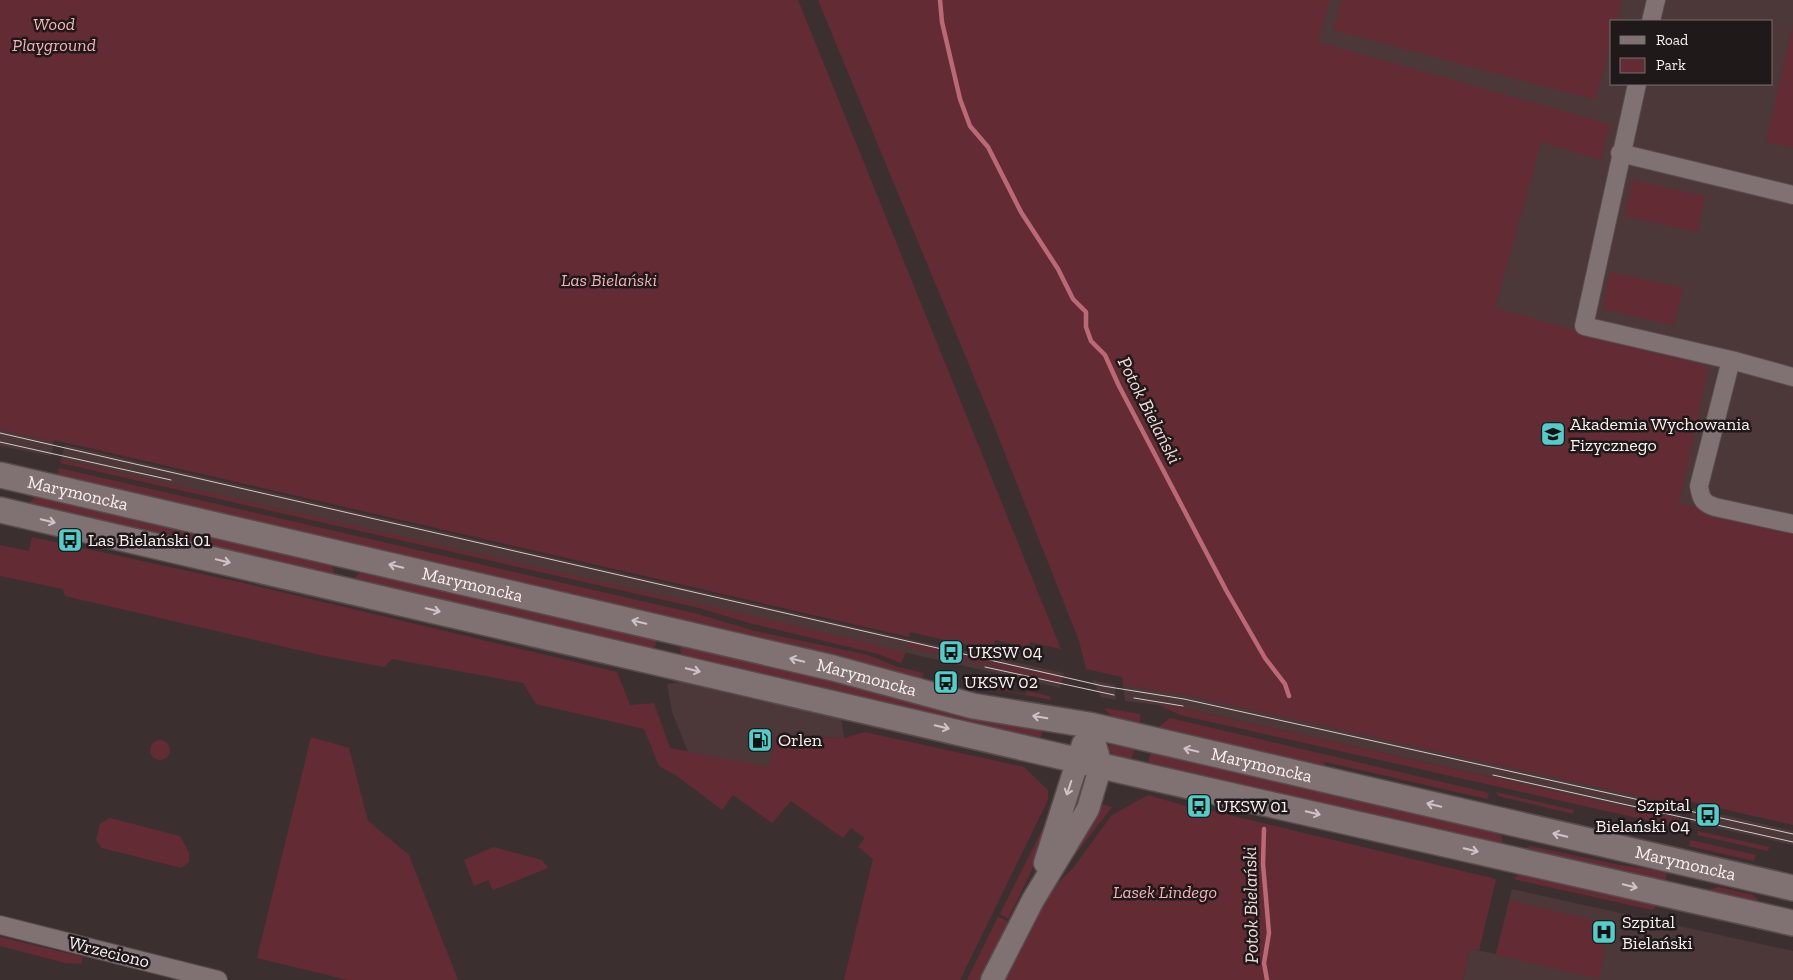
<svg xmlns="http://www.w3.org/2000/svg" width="1793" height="980" font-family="'Zilla Slab',serif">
  <rect width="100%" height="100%" fill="#3c2f30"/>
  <!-- built -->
  <path fill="#4c3839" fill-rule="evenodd" d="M1146,0H1793V821ZM1612,21H1772V84H1612Z
    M0,430L54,442L51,456L0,446Z
    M65,445L908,639L1064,673L1060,688L61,459Z
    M1092,680L1115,685L1116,700L1101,697Z
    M687,681L841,717L844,738L775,736L769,767L689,754L672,712L667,684Z
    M1123,685L1186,695L1682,806L1679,819L1183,708L1125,701Z
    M1693,808L1793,831V845L1690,822Z
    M1512,889L1793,951V980H1463L1470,949L1496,954Z"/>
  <!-- green -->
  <path fill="#632c34" d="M0,0H798L1061,649L1030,642L1029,648L995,640L992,651L910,632L909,637L54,440V442L0,430Z
    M818,0H1330L1318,42L1610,124L1601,160L1541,142L1495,308L1709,367L1679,503L1793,534V825L1683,800L1682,806L1186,695L1123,685L1122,677L1086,669L1079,641L991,418Z
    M1341,0H1622L1616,21H1612V38L1595,100L1333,30Z
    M1793,24V148L1766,142Z
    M1633,180L1705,196L1697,232L1624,216Z
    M1610,272L1683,288L1674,325L1602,309Z
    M61,459L793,625L906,652L901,663L878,654L749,623L699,608L60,463Z
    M59,468L694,613L755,631L868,655L898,667L924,673L922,678L98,489L58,474Z
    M37,495L330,561L335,575L26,506Z
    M32,537L239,582L617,672L630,705L654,703L670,748L769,767L775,736L844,738L865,732L1024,767L1048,790V800L960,980H844L873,859L858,847L865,838L851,828L843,838L791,801L772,823L733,795L722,810L677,776L659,766L644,729L536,704L523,683L392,659L384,667L320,655L65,596L63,589L0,576V545L29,551Z
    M361,571L655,637L656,645L650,650L352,581Z
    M684,643L1044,728L1040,739L682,657L680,649Z
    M908,643L1062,678L1061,682L907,647Z
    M982,681L1010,688V691L1026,694L1027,691L1049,696L1051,700L985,687L981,685Z
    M1157,704L1183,708L1679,819L1677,827L1180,715Z
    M1104,708L1140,714V726L1114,719Z
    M1170,718L1489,793L1487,799L1325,762L1323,770L1156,729Z
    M311,737L349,748L368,821L409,855L458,980H348L257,958Z
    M150 750a10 10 0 1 1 20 0a10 10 0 1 1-20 0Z
    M1116,744L1135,747L1131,761L1118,757L1110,752L1108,746Z
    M1151,751L1494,830L1501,836L1503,842L1500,845L1148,765Z
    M1496,792L1574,810L1573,814L1498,796Z
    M1148,795L1206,812L1209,810L1496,879L1479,951L1470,949L1463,980H1006L1052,889L1073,868L1112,815Z
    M1101,804L1112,807L1062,872Z
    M1051,812L1031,872L1008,919L1000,914Z
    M110,818L180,836L189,853V862L181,868L102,848L96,840L100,824Z
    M1698,831L1769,847L1768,851L1697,835Z
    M1690,840L1756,855L1754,861L1689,846Z
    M1530,846L1620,865L1667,872L1664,885L1522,850Z
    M493,847L542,860L548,868L493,890L488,880L474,886L464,860Z
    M1521,873L1659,904L1652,910L1513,879Z
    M1719,887L1753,895L1761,903L1701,891Z
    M1510,900L1609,924L1599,979L1496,955Z
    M998,917L1008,921L979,980H967Z
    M0,937L83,957L81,964L65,963L0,946Z"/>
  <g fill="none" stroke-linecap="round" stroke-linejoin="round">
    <!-- stream -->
    <path stroke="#bb6974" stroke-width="4.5" d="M940,0L942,22L960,99L970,126L988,147L1021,212L1058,269L1073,299L1086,312V327L1091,341L1105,355L1119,386L1226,590L1265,658L1285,684L1289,696
      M1264,829L1263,864L1269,933L1264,963L1267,980"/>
    <defs>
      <path id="minor" d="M1651,21L1656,0
        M1637,84L1584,326L1731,360L1793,377
        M1620,153L1793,195
        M1731,360L1699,486C1701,499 1703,503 1715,507L1793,524
        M0,925L218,980"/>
      <path id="tertiary" d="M1045,863L1083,744
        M992,980L1033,900L1088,809L1101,765L1089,725"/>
      <g id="secondary">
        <path id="s1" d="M0,475L833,668L973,706L1089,725L1793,888"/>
        <path d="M0,510L1132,773L1793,923"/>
      </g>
    </defs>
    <!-- minor casing -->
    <use href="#minor" stroke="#574b4c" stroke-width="20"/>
    <!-- tertiary casing -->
    <use href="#tertiary" stroke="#574b4c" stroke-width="25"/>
    <!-- secondary casing -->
    <use href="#secondary" stroke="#574b4c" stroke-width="28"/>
    <!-- minor -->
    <use href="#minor" stroke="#807172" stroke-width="18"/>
    <!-- tertiary -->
    <use href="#tertiary" stroke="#807172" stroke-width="22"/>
    <!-- secondary -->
    <use href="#secondary" stroke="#807172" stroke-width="25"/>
    <!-- tram -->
    <path stroke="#d3c9c9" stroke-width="1" d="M0,433L1103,686L1184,699L1793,834
      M0,442L171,480
      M985,667L1114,695
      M1134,698L1183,706
      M1493,775L1793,842"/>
  </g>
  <!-- one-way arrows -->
  <defs><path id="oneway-shaft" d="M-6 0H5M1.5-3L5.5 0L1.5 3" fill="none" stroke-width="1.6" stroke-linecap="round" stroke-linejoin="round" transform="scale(1.25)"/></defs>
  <g stroke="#cfc4c5">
    <use href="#oneway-shaft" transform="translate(48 521) rotate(13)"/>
    <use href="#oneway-shaft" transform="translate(223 561) rotate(13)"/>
    <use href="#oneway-shaft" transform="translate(396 566) rotate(-167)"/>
    <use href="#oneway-shaft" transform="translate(433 610) rotate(13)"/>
    <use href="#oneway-shaft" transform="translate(639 622) rotate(-167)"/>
    <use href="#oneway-shaft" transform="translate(797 660) rotate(-167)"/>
    <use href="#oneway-shaft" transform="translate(693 670) rotate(13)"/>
    <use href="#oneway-shaft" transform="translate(1040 717) rotate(-170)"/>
    <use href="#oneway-shaft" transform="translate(942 727) rotate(14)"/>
    <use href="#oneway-shaft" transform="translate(1191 750) rotate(-167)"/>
    <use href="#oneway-shaft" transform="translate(1069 788) rotate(108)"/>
    <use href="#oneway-shaft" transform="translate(1434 805) rotate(-167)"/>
    <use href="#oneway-shaft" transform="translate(1313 813) rotate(13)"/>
    <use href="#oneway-shaft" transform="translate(1560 835) rotate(-167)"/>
    <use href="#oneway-shaft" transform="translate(1471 850) rotate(13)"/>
    <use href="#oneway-shaft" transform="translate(1630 886) rotate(13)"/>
  </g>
  <!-- icons -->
  <defs>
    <symbol id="university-square" viewBox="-11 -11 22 22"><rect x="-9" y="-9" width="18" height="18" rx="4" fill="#53cdca" stroke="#1f1919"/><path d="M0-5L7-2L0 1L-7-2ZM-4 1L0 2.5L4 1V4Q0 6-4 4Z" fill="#111"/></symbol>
    <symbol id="bus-square" viewBox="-11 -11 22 22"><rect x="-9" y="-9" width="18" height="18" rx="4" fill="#53cdca" stroke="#1f1919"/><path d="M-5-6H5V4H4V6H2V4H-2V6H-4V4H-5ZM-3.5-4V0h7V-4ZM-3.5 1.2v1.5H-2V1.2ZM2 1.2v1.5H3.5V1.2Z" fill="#111"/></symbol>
    <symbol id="fuel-square" viewBox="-11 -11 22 22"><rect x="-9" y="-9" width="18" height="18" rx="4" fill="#53cdca" stroke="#1f1919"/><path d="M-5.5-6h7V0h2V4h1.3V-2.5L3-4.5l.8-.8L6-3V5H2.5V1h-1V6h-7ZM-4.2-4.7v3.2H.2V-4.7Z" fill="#111"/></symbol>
    <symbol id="hospital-square" viewBox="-11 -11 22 22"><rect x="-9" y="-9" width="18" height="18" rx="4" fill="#53cdca" stroke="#1f1919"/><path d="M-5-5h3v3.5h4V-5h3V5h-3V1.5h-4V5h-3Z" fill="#111"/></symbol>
  </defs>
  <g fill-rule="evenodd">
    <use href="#university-square" x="1539" y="420" width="28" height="28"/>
    <use href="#bus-square" x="56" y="526" width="28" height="28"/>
    <use href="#bus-square" x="937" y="638" width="28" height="28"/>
    <use href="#bus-square" x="932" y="668" width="28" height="28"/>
    <use href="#fuel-square" x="746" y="726" width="28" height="28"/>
    <use href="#bus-square" x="1185" y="792" width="28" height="28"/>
    <use href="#bus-square" x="1694" y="801" width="28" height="28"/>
    <use href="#hospital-square" x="1590" y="918" width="28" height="28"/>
  </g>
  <g text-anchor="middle" stroke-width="5" stroke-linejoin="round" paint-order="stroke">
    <!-- park labels -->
    <g font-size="18" font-style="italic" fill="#f5b0b7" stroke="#1f1919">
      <text x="54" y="30">Wood<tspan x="54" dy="21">Playground</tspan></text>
      <text x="609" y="286">Las Bielański</text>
      <text x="1165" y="898">Lasek Lindego</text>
    </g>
    <!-- poi labels -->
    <g font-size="18" fill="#faf1f1" stroke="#1f1919" text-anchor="start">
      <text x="1570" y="430">Akademia Wychowania<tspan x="1570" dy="21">Fizycznego</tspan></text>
      <text x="88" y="546">Las Bielański 01</text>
      <text x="968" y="658">UKSW 04</text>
      <text x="964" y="688">UKSW 02</text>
      <text x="778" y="746">Orlen</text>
      <text x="1690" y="811" text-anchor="end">Szpital<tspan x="1690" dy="21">Bielański 04</tspan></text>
      <text x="1216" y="812">UKSW 01</text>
      <text x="1622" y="928">Szpital<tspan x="1622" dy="21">Bielański</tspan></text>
    </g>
    <!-- street labels -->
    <g font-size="18" fill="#faf1f1" stroke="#1f1919">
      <text dy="6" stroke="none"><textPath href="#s1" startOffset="80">Marymoncka</textPath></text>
      <text dy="6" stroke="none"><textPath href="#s1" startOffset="485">Marymoncka</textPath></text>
      <text dy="6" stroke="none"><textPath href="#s1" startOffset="890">Marymoncka</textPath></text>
      <text dy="6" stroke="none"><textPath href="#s1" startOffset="1295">Marymoncka</textPath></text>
      <text dy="6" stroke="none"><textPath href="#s1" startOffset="1730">Marymoncka</textPath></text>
      <text transform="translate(109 952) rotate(14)" y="6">Wrzeciono</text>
    </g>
    <!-- water labels -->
    <g font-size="19" font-style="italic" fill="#f2d9db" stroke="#1f1919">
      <text transform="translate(1150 410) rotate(63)" y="7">Potok Bielański</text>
      <text transform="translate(1250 905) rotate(-91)" y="7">Potok Bielański</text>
    </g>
  </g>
  <!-- legend -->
  <rect x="1610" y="20" width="162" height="65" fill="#1f1919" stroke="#776f6f"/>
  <rect x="1620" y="36" width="25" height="8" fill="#807172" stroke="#776f6f"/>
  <text x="1656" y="45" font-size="15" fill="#faf1f1">Road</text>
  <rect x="1620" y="58" width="25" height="15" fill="#632c34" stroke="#776f6f"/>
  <text x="1656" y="70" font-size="15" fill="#faf1f1">Park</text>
</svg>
